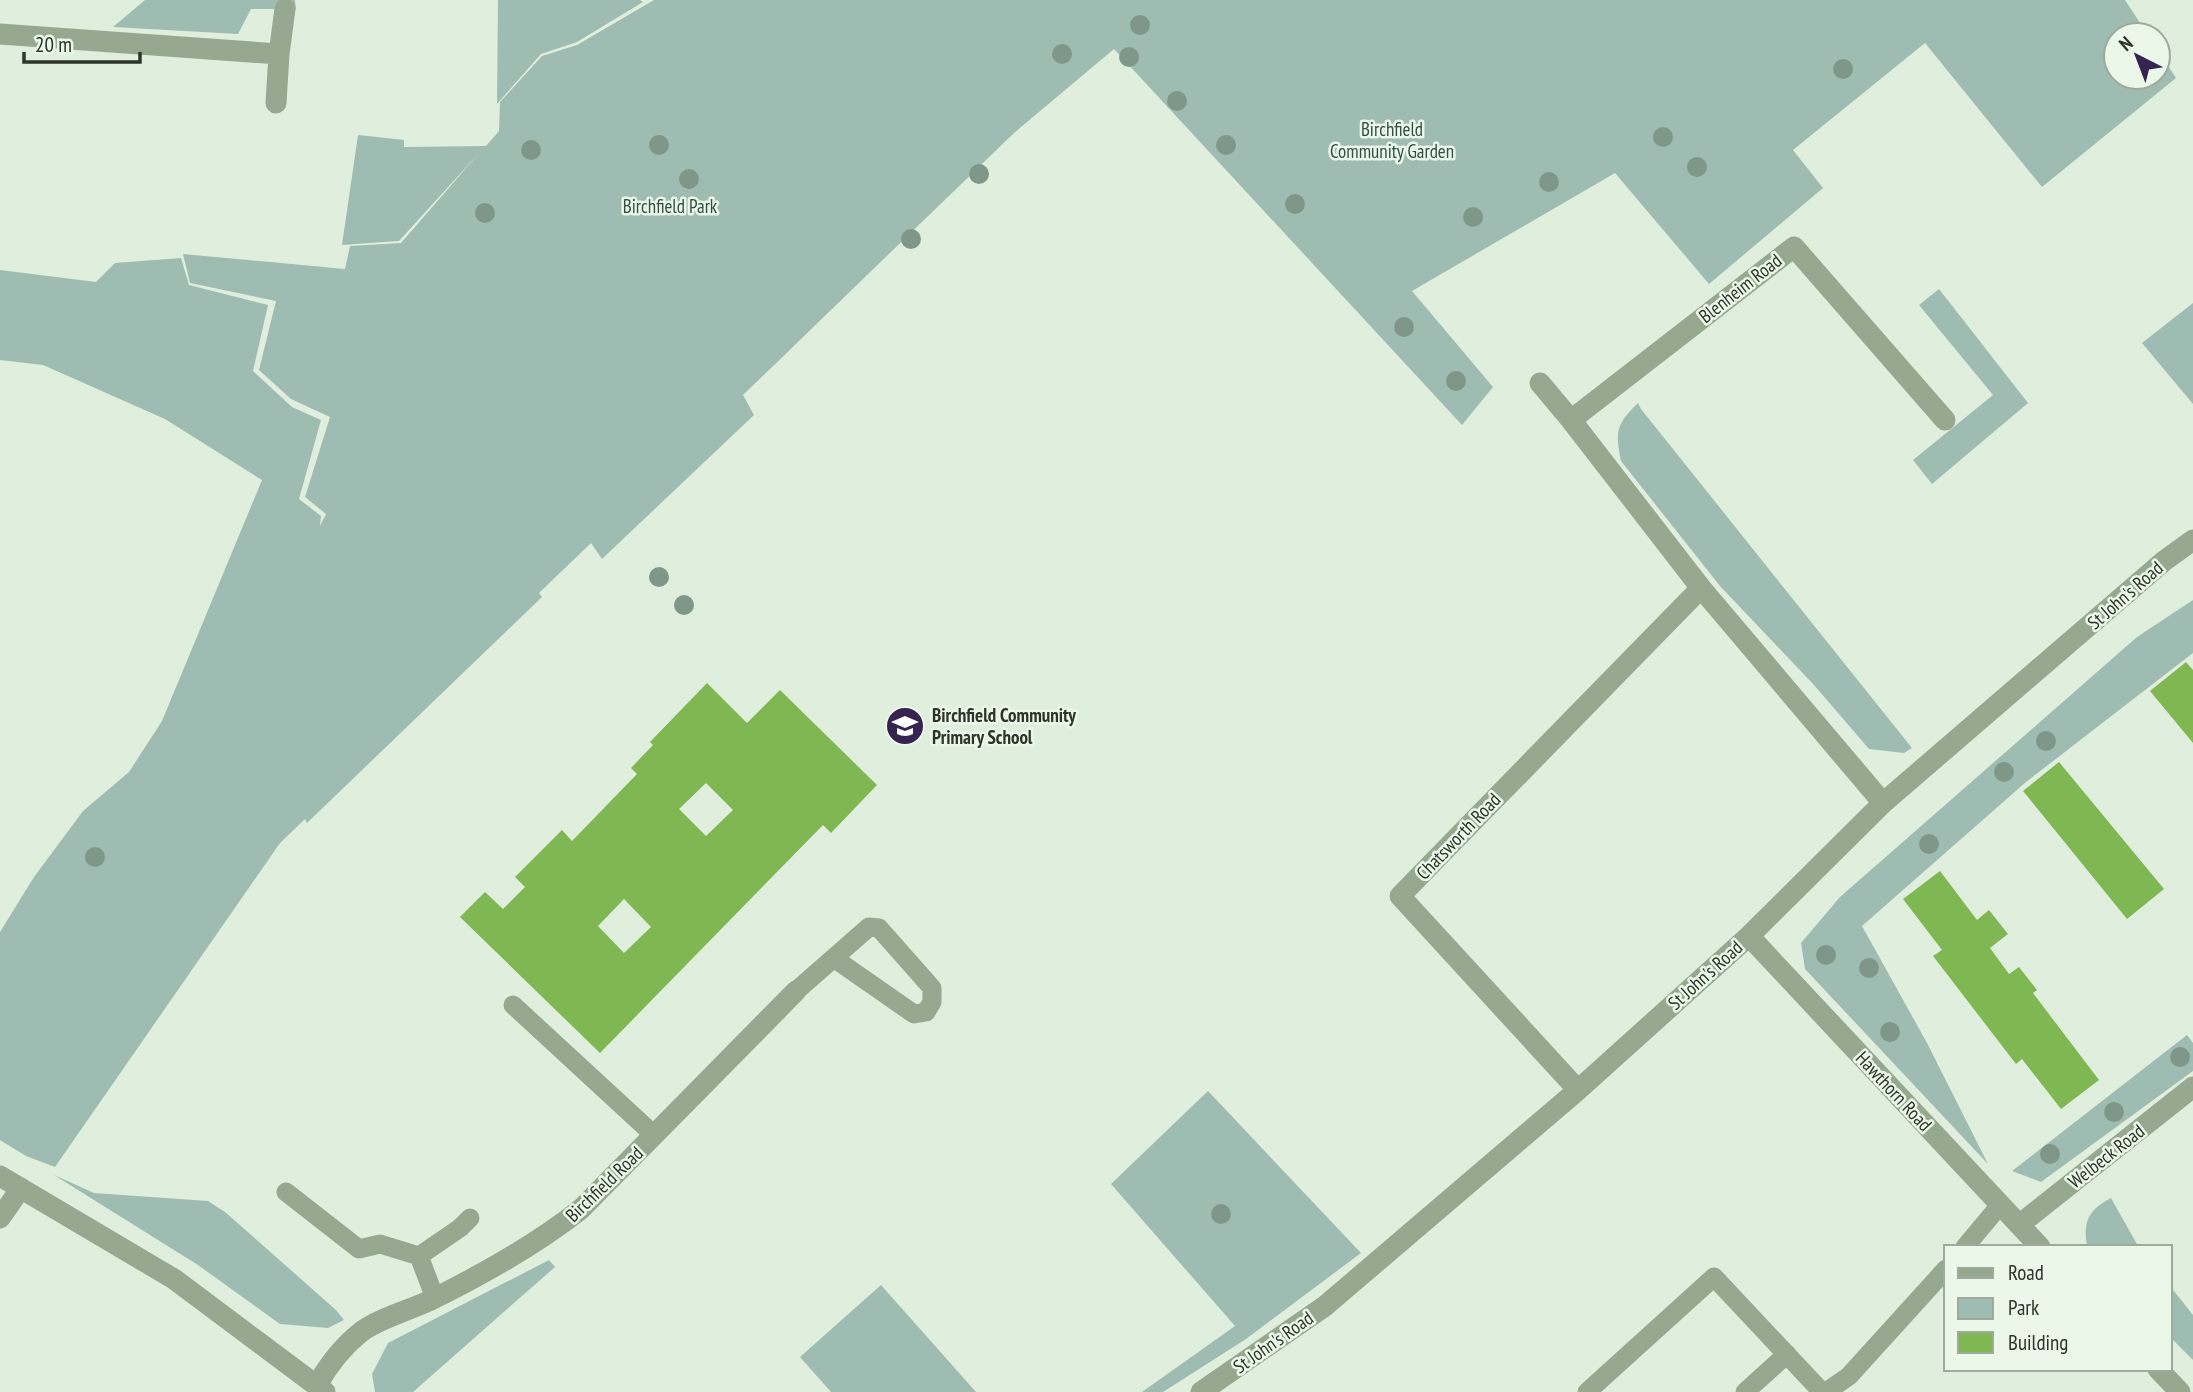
<svg xmlns="http://www.w3.org/2000/svg" width="2193" height="1392" font-family="'PT Sans Narrow',sans-serif">
  <rect width="100%" height="100%" fill="#e0efdd"/>
  <!-- green -->
  <path fill="#9fbcb2" d="M145,0H295L296,9H251L238,34L113,27Z
    M498,0H640L643,2L577,42L541,54L497,104Z
    M654,0H2125L2148,35H2116V77H2158V50L2176,78L2042,187L1925,43L1793,150L1823,188L1709,284L1615,173L1412,291L1493,387L1462,425L1114,49L1014,133L743,395L754,415L602,559L591,543L539,593L542,597L307,823L305,819L280,843L55,1167L26,1156L0,1140V932L34,877L83,811L129,772L162,721L262,480L165,419L43,365L0,360V270L96,282L115,263L181,258L189,285L268,305L253,371L292,407L321,420L299,499L321,516L320,526L326,514L305,497L330,417L291,399L259,370L276,301L190,283L183,254L345,269L350,246L401,243L480,152L399,241L342,245L358,135L404,140V147L486,146L499,131L500,102L542,56L577,45Z
    M1939,289L2028,403L1932,484L1913,460L1993,395L1919,305Z
    M2193,303V404L2142,343Z
    M1638,403L1641,409L1912,748L1904,753L1869,749L1814,685L1720,586L1621,461C1615,432 1616,424 1638,403Z
    M2193,600V653L2026,782L1862,926L1927,1043L1988,1164L1805,969L1801,943L1840,897L2137,637Z
    M2187,1035L2193,1043V1071L2041,1182L2012,1171Z
    M1208,1091L1361,1253L1246,1339L1163,1392H1142L1235,1326L1111,1184Z
    M54,1175L94,1193L208,1201L225,1212L336,1310L344,1320L328,1328L280,1324L198,1265Z
    M2111,1198L2138,1246L2139,1247H2087C2083,1222 2088,1210 2111,1198Z
    M549,1260L555,1267L413,1392H375L372,1374L388,1343Z
    M881,1285L976,1392H831L800,1357Z
    M2170,1286L2193,1315V1360L2170,1337Z"/>
  <!-- building -->
  <path fill="#7fb753" fill-rule="evenodd" d="M2186,662L2193,670V743L2150,691Z
    M707,683L747,723L780,690L877,785L831,833L823,825L600,1053L460,917L485,892L503,909L525,887L515,877L562,830L572,841L637,774L631,768L653,745L650,742ZM706,783L733,810L706,836L679,809ZM624,899L651,927L624,953L598,926Z
    M2059,762L2164,889L2127,919L2023,791Z
    M1940,871L1977,920L1989,910L2008,934L1990,948L2009,974L2019,967L2037,990L2033,993L2099,1080L2061,1109L2022,1059L2016,1064L1933,956L1942,950L1903,899Z"/>
  <g fill="none" stroke-linecap="round" stroke-linejoin="round">
    <!-- lane -->
    <path stroke="#97a891" stroke-width="19" d="M796,991L869,927L879,928L932,988V1002L926,1012L914,1014L835,959
      M513,1005L654,1135
      M286,1192L359,1249L380,1244L419,1256L435,1298
      M1965,1247L2000,1205
      M419,1256L460,1228L470,1218
      M1587,1392L1714,1277L1822,1392
      M1745,1392L1787,1354
      M1826,1392L1849,1376L1946,1269"/>
    <!-- street -->
    <path stroke="#97a891" stroke-width="21" d="M0,34L279,54
      M276,103L279,54L285,9
      M1540,383L1571,420
      M1883,803L1701,588L1571,420L1794,247L1945,420
      M1749,936L2040,1247
      M1578,1090L1400,896L1701,588
      M0,1176L174,1279L325,1392
      M0,1218L21,1188
      M2019,1225L2193,1087
      M2158,1369L2180,1392
      M317,1385C329,1364 342,1347 361,1332C379,1318 414,1309 435,1298C485,1273 537,1244 581,1209L796,991
      M1201,1392L1325,1306L1578,1090L1749,936L1883,803L2164,561L2193,540"/>
  </g>
  <!-- trees -->
  <g fill="#7f9789">
    <circle cx="1140" cy="25" r="10"/>
    <circle cx="1062" cy="54" r="10"/>
    <circle cx="1129" cy="57" r="10"/>
    <circle cx="1843" cy="69" r="10"/>
    <circle cx="1177" cy="101" r="10"/>
    <circle cx="1663" cy="137" r="10"/>
    <circle cx="659" cy="145" r="10"/>
    <circle cx="1226" cy="145" r="10"/>
    <circle cx="531" cy="150" r="10"/>
    <circle cx="1697" cy="167" r="10"/>
    <circle cx="979" cy="174" r="10"/>
    <circle cx="689" cy="179" r="10"/>
    <circle cx="1549" cy="182" r="10"/>
    <circle cx="1295" cy="204" r="10"/>
    <circle cx="485" cy="213" r="10"/>
    <circle cx="1473" cy="217" r="10"/>
    <circle cx="911" cy="239" r="10"/>
    <circle cx="1404" cy="327" r="10"/>
    <circle cx="1456" cy="381" r="10"/>
    <circle cx="659" cy="577" r="10"/>
    <circle cx="684" cy="605" r="10"/>
    <circle cx="2046" cy="741" r="10"/>
    <circle cx="2004" cy="772" r="10"/>
    <circle cx="1929" cy="844" r="10"/>
    <circle cx="95" cy="857" r="10"/>
    <circle cx="1826" cy="955" r="10"/>
    <circle cx="1869" cy="968" r="10"/>
    <circle cx="1890" cy="1032" r="10"/>
    <circle cx="2180" cy="1057" r="10"/>
    <circle cx="2114" cy="1112" r="10"/>
    <circle cx="2050" cy="1154" r="10"/>
    <circle cx="1221" cy="1214" r="10"/>
  </g>
  <!-- icons -->
  <defs>
    <symbol id="school-disc" viewBox="-11 -11 22 22"><circle r="9.5" fill="#352450" stroke="#ebf7e9"/><path d="M0-5L7-2L0 1L-7-2ZM-4 1L0 2.5L4 1V4Q0 6-4 4Z" fill="#fff"/></symbol>
  </defs>
  <g fill-rule="evenodd">
    <use href="#school-disc" x="883" y="704" width="44" height="44"/>
  </g>
  <g text-anchor="middle" stroke-width="5" stroke-linejoin="round" paint-order="stroke">
    <!-- park labels -->
    <g font-size="19" fill="#304f45" stroke="#ebf7e9">
      <text x="1392" y="136">Birchfield<tspan x="1392" dy="22">Community Garden</tspan></text>
      <text x="670" y="213">Birchfield Park</text>
    </g>
    <!-- street labels -->
    <g font-size="19" fill="#2d3429" stroke="#ebf7e9">
      <text transform="translate(1740 288) rotate(-38)" y="7">Blenheim Road</text>
      <text transform="translate(2125 595) rotate(-41)" y="7">St John's Road</text>
      <text transform="translate(1458 836) rotate(-46)" y="7">Chatsworth Road</text>
      <text transform="translate(1705 975) rotate(-42)" y="7">St John's Road</text>
      <text transform="translate(1894 1091) rotate(47)" y="7">Hawthorn Road</text>
      <text transform="translate(2106 1156) rotate(-38)" y="7">Welbeck Road</text>
      <text transform="translate(604 1184) rotate(-44)" y="7">Birchfield Road</text>
      <text transform="translate(1273 1342) rotate(-35)" y="7">St John's Road</text>
    </g>
    <!-- poi labels -->
    <g font-size="19" font-weight="bold" fill="#2d3429" stroke="#ebf7e9" text-anchor="start">
      <text x="932" y="722">Birchfield Community<tspan x="932" dy="22">Primary School</tspan></text>
    </g>
  </g>
  <!-- legend -->
  <rect x="1944" y="1245" width="228" height="126" fill="#ebf7e9" stroke="#9fa99c" stroke-width="2"/>
  <rect x="1958" y="1268" width="35" height="10" fill="#97a891" stroke="#9fa99c" stroke-width="2"/>
  <text x="2008" y="1280" font-size="21" fill="#2d3429">Road</text>
  <rect x="1958" y="1298" width="35" height="21" fill="#9fbcb2" stroke="#9fa99c" stroke-width="2"/>
  <text x="2008" y="1315" font-size="21" fill="#2d3429">Park</text>
  <rect x="1958" y="1332" width="35" height="21" fill="#7fb753" stroke="#9fa99c" stroke-width="2"/>
  <text x="2008" y="1350" font-size="21" fill="#2d3429">Building</text>
  <!-- north arrow -->
  <g transform="translate(2137 56) rotate(318)"><circle r="33" fill="#ebf7e9" stroke="#9fa99c" stroke-width="2"/>
  <path d="M0-5L12 26L0 18L-12 26Z" fill="#352450"/>
  <text y="-10" font-size="19" font-weight="bold" text-anchor="middle" fill="#2d3429">N</text>
  </g>
  <!-- scale -->
  <path d="M24 52v10h116v-10" fill="none" stroke="#2d3429" stroke-width="3.5"/>
  <text x="35" y="52" font-size="21" fill="#2d3429" stroke="#ebf7e9" stroke-width="5" paint-order="stroke">20 m</text>
</svg>
